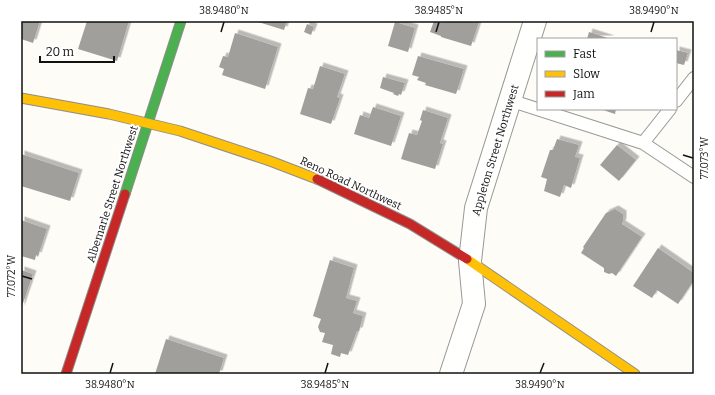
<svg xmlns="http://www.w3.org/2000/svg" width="715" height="395" font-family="Bitter,serif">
  <defs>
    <filter id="shadow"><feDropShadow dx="3.5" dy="-3.5" stdDeviation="0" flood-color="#0004"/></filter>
  </defs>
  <rect width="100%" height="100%" fill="#fdfcf7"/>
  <!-- building -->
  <path fill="#a19f9c" filter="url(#shadow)" d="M21,21H40L33,43L21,39Z
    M87,21H129L117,61L78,49Z
    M255,21H287L284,30Z
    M434,21L444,23V21H474L479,22L471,46L441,37V36L430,32Z
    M395,22L415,28L408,52L388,46Z
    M307,24L314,27L311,35L304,32Z
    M589,32L611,39H587Z
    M235,33L278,47L265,89L222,75L224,69L219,67L223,56L228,57Z
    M676,50L688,53L684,65L676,63Z
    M418,56L464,69L456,94L425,85L426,83L417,80L419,77L412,75Z
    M320,66L345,74L337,97L340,98L331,124L300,114L308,88L313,89Z
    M383,77L405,83L401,95L399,94L398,96L393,94L394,93L380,88Z
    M373,107L401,116L391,146L354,134L360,115L369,118Z
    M600,109H616L615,114Z
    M423,110L448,118L440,143L443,144L435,169L401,159L409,133L417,135L422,121L420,120Z
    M557,139L579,145L575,157L580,158L571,188L564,185L560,197L544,191L547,179L541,177L550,150H553Z
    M617,145L636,160L619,181L600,165Z
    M21,154L79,173L70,201L21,186Z
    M615,209L623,214V221L622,224L642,237L616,276L612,273L609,274L604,272V268L581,253L584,248L583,247L606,213Z
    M21,220L47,229L38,256L36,255L35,260L21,256Z
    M658,248L694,273V280L678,304L657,290L652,298L633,286Z
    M330,260L354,268L346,298L357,301L353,313L363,316L359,331H357L348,355L341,353L340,357L331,354L333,345L322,342L325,333L320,332L318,327L321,319L313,316Z
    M21,270L33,274L21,309Z
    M166,339L224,358L219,374H155Z"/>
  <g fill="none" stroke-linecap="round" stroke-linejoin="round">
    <defs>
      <path id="lane" d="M509,100L643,143L670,109
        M676,101L694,78
        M643,143L694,177"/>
      <path id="street" d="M451,374L474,304L470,261L476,208L535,21"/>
      <path id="fast" d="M125,194L181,21"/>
      <path id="slow" d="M21,98L109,114L180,131L270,161L317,179
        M467,259L635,374"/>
      <path id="jam" d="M317,179L410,224L467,259
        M66,374L125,194"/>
    </defs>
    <!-- lane casing -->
    <use href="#lane" stroke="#979795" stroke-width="14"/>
    <!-- street casing -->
    <use href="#street" stroke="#979795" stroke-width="24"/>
    <!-- fast casing -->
    <use href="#fast" stroke="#8e8d8b" stroke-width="11"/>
    <!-- slow casing -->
    <use href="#slow" stroke="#8e8d8b" stroke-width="11"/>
    <!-- jam casing -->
    <use href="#jam" stroke="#8e8d8b" stroke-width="11"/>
    <!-- lane -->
    <use href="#lane" stroke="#fffffe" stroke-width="12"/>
    <!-- street -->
    <use href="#street" stroke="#fffffe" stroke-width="22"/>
    <!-- fast -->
    <use href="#fast" stroke="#4caf50" stroke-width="9"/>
    <!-- slow -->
    <use href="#slow" stroke="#ffc107" stroke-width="9"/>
    <!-- jam -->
    <use href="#jam" stroke="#c62828" stroke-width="9"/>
  </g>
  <!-- ticks -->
  <path fill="none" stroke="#111" stroke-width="1.5" d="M221,32L224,22M436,32L439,22M651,32L654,22M683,155L693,158M22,276L32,279M110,373L113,363M325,373L328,363M540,373L544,363"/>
  <g text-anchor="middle" stroke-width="4" stroke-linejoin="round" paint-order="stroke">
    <!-- street labels -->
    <g font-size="11" fill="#111" stroke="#fff">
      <text transform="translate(495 150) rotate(-73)" y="4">Appleton Street Northwest</text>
      <text transform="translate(351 183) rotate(25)" y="4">Reno Road Northwest</text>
      <text transform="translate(112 194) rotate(-72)" y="4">Albemarle Street Northwest</text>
    </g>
  </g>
  <!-- border -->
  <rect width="715" height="395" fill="none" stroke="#ffffff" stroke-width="44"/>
  <!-- legend -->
  <rect x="537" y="38" width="140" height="72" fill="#ffffff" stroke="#a0a0a0"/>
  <rect x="545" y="51" width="20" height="6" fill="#4caf50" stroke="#a0a0a0"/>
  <text x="573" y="58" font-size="12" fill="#111111">Fast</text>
  <rect x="545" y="71" width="20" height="6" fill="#ffc107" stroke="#a0a0a0"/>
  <text x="573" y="78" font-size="12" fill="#111111">Slow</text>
  <rect x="545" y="91" width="20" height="6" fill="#c62828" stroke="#a0a0a0"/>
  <text x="573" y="98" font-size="12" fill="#111111">Jam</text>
  <!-- scale -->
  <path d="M40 56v6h74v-6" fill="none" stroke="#111111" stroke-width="2"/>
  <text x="46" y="56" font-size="12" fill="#111111" stroke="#ffffff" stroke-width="3" paint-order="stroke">20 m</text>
  <rect x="22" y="22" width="671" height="351" fill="none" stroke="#111" stroke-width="1.5"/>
  <g font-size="10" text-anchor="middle" fill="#111">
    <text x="224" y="14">38.9480°N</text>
    <text x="439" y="14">38.9485°N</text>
    <text x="654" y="14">38.9490°N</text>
    <text transform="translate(704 158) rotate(-90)" y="4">77.073°W</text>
    <text transform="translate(11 276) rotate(-90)" y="4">77.072°W</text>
    <text x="110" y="388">38.9480°N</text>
    <text x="325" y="388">38.9485°N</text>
    <text x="540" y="388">38.9490°N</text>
  </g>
</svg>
